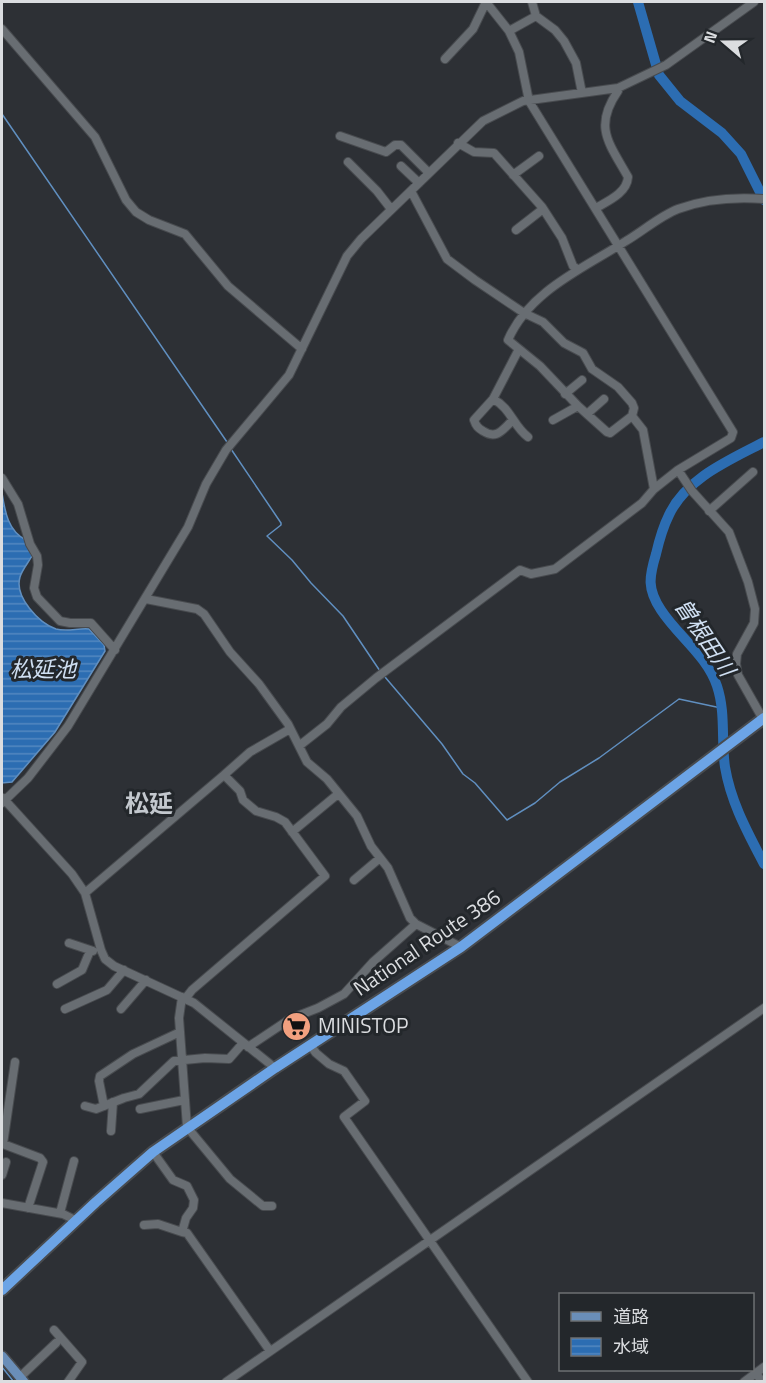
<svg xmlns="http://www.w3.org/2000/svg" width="766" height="1383" font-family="'Titillium Web','Noto Sans JP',sans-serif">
  <defs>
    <pattern id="water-rules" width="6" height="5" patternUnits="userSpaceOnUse" patternTransform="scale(1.5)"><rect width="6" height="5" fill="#2c6db2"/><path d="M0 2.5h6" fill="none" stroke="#5488c0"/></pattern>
  </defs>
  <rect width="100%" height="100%" fill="#2d3035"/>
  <!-- water -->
  <path fill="url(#water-rules)" stroke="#608fc0" stroke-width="1.5" d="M2,493C5,512 8,531 26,540L32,556C28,563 22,570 20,577C14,597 39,623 56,629C67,632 78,628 89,629L104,645L105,651L55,732L12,782L2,783Z"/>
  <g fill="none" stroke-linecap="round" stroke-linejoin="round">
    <!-- stream -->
    <path stroke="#608fc0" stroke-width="1.5" d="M2,114L227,442
      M231,449L281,523V525L267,536L292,560L311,583L343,616L380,671
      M385,677L442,744L463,774L475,783L507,820L535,803L560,782L599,758L679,699L721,708
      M2,1367L14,1382"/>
    <!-- river -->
    <path stroke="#2c6db2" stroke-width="10" d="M638,2L659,75L680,101L722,133L741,154L764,200
      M764,442C730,460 686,478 669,515C663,527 659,541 656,554C649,577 647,589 661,610C678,636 707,656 717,686C726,713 721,741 725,767C731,803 748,833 764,864"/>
    <defs>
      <path id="minor" d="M532,2L536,16L555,30L564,41L576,63L582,93
        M2,29L95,137L126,200L136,212L149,220L185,234L228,286L302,349
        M509,31L536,16
        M340,136L386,152L395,145H401L429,173
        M458,143L474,152L494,153L542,207L562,238L573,266L577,269
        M348,162L377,191L391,209
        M401,166L419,183
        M513,175L539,156
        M411,191L447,259L475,280L524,313L543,322L564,343L583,353L592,369L618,387L632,403L634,408L632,416
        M596,208C608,201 627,193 628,177C609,143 593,127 618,91V88
        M516,230L543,209
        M565,394L582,380
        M493,399C511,408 513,426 528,437
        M587,414L604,399
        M513,420C502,430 497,440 483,431C478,428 476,426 474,420L493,399L519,349
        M553,420L578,406
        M678,470L692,491L729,532L748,582L755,609L754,623L737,654L736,664L738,675L764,721
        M2,478L18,504L30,544L37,556L38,565L34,588L37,597L60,621L70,623H91L115,650
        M654,489L643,430L632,416L610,433L607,432L578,406L540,366L508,340C529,291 584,268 626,241C643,231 660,216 678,209C705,199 736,197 764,199
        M709,511L753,472
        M146,599L197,609L204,614L230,652L259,684L288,724L307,762L327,779L357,816L371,846L388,868L410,918L416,924L461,947
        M299,746L327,724L341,707L376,678L520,570L531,574L555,569L642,503L654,489L678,470L731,438L733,432L529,101L519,52L509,31L486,2L473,29L445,59
        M224,775L250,752L290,729
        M3,798L72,874L85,893L101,950L105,959L114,966L194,1003L275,1068
        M2,803L28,778L68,726L188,527L206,484L226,450L289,375L347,256L361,239L483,121L523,101L618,88L666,65L754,2
        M292,832L338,794
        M354,880L380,858
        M85,893L224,775L240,791L243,800L256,811L276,817L285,822L325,876L192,990L185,999
        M69,943L93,951
        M57,984L82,970L90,951
        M182,997L179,1018L187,1127L230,1179L263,1206H272
        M65,1009L107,990L124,970
        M121,1009L146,980
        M310,1045L316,1053L329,1064L344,1071L365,1101L344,1117L528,1382
        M248,1047L290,1019L318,1008L344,994L373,962L416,924
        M15,1062L3,1144L40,1158L43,1162L28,1208
        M85,1106L96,1109L124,1098L139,1094L174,1061L205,1058L229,1059L243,1043
        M104,1106L99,1081L100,1076L133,1054L180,1032
        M140,1109L184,1100
        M111,1131L113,1102
        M153,1152L173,1180L187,1186L194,1200L193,1208L186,1218L182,1232L187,1233L270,1351
        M2,1175L6,1162
        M2,1203L63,1214L75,1220
        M60,1213L74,1161
        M144,1225L158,1224L182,1232
        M54,1330L82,1362L68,1382
        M756,1373L762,1382
        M20,1377L56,1343
        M226,1382L764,1008
        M744,1382L764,1367"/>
      <path id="major" d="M2,1356L24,1382"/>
      <path id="highway" d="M2,1290L96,1202L153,1152L275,1068L461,947L764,718"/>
    </defs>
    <!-- minor casing -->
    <use href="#minor" stroke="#484b4f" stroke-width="10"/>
    <!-- major casing -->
    <use href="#major" stroke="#484b4f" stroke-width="12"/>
    <!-- highway casing -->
    <use href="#highway" stroke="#484b4f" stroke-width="14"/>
    <!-- minor -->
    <use href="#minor" stroke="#686d72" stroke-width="8"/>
    <!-- major -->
    <use href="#major" stroke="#6a8eb8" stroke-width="9"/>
    <!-- highway -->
    <use href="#highway" stroke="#6ca4e6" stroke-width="10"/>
  </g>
  <!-- icons -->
  <defs>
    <symbol id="supermarket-disc" viewBox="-11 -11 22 22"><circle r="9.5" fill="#f2a07f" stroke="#23272b"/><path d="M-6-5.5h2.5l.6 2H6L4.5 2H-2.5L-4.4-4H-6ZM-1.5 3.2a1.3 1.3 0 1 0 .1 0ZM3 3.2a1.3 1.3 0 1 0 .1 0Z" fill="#111"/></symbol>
  </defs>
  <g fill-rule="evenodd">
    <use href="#supermarket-disc" x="280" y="1010" width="33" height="33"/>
  </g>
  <g text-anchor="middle" stroke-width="6" stroke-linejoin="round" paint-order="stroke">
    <!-- street labels -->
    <g font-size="21" fill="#dbdde0" stroke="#23272b">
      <text transform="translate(427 943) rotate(-34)" y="7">National Route 386</text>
    </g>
    <!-- poi labels -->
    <g font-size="21" fill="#dbdde0" stroke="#23272b" text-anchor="start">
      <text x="318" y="1033">MINISTOP</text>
    </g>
    <!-- water labels -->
    <g font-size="22" font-style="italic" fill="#d0e0f3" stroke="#23272b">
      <text transform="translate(705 637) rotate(56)" y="8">曽根田川</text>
      <text x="43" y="677">松延池</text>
    </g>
    <!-- quarter labels -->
    <g font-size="24" font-weight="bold" fill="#c3c8ce" stroke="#23272b">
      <text x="149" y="812">松延</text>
    </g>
  </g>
  <!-- border -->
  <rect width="766" height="1383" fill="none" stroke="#dbdde0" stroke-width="6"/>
  <!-- legend -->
  <rect x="559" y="1293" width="195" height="78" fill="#23272b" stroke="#6d7073" stroke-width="1.5"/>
  <rect x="571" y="1312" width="30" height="9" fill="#6a8eb8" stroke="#6d7073" stroke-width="1.5"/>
  <text x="613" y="1323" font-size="18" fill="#dbdde0">道路</text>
  <rect x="571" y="1338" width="30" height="18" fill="url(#water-rules)" stroke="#6d7073" stroke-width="1.5"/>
  <text x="613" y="1353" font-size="18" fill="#dbdde0">水域</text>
  <!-- north arrow -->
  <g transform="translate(724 42) rotate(290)" stroke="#23272b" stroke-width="4.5" paint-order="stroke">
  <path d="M0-4.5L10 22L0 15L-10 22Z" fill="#dbdde0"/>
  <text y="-9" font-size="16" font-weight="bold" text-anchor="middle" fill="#dbdde0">N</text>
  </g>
</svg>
